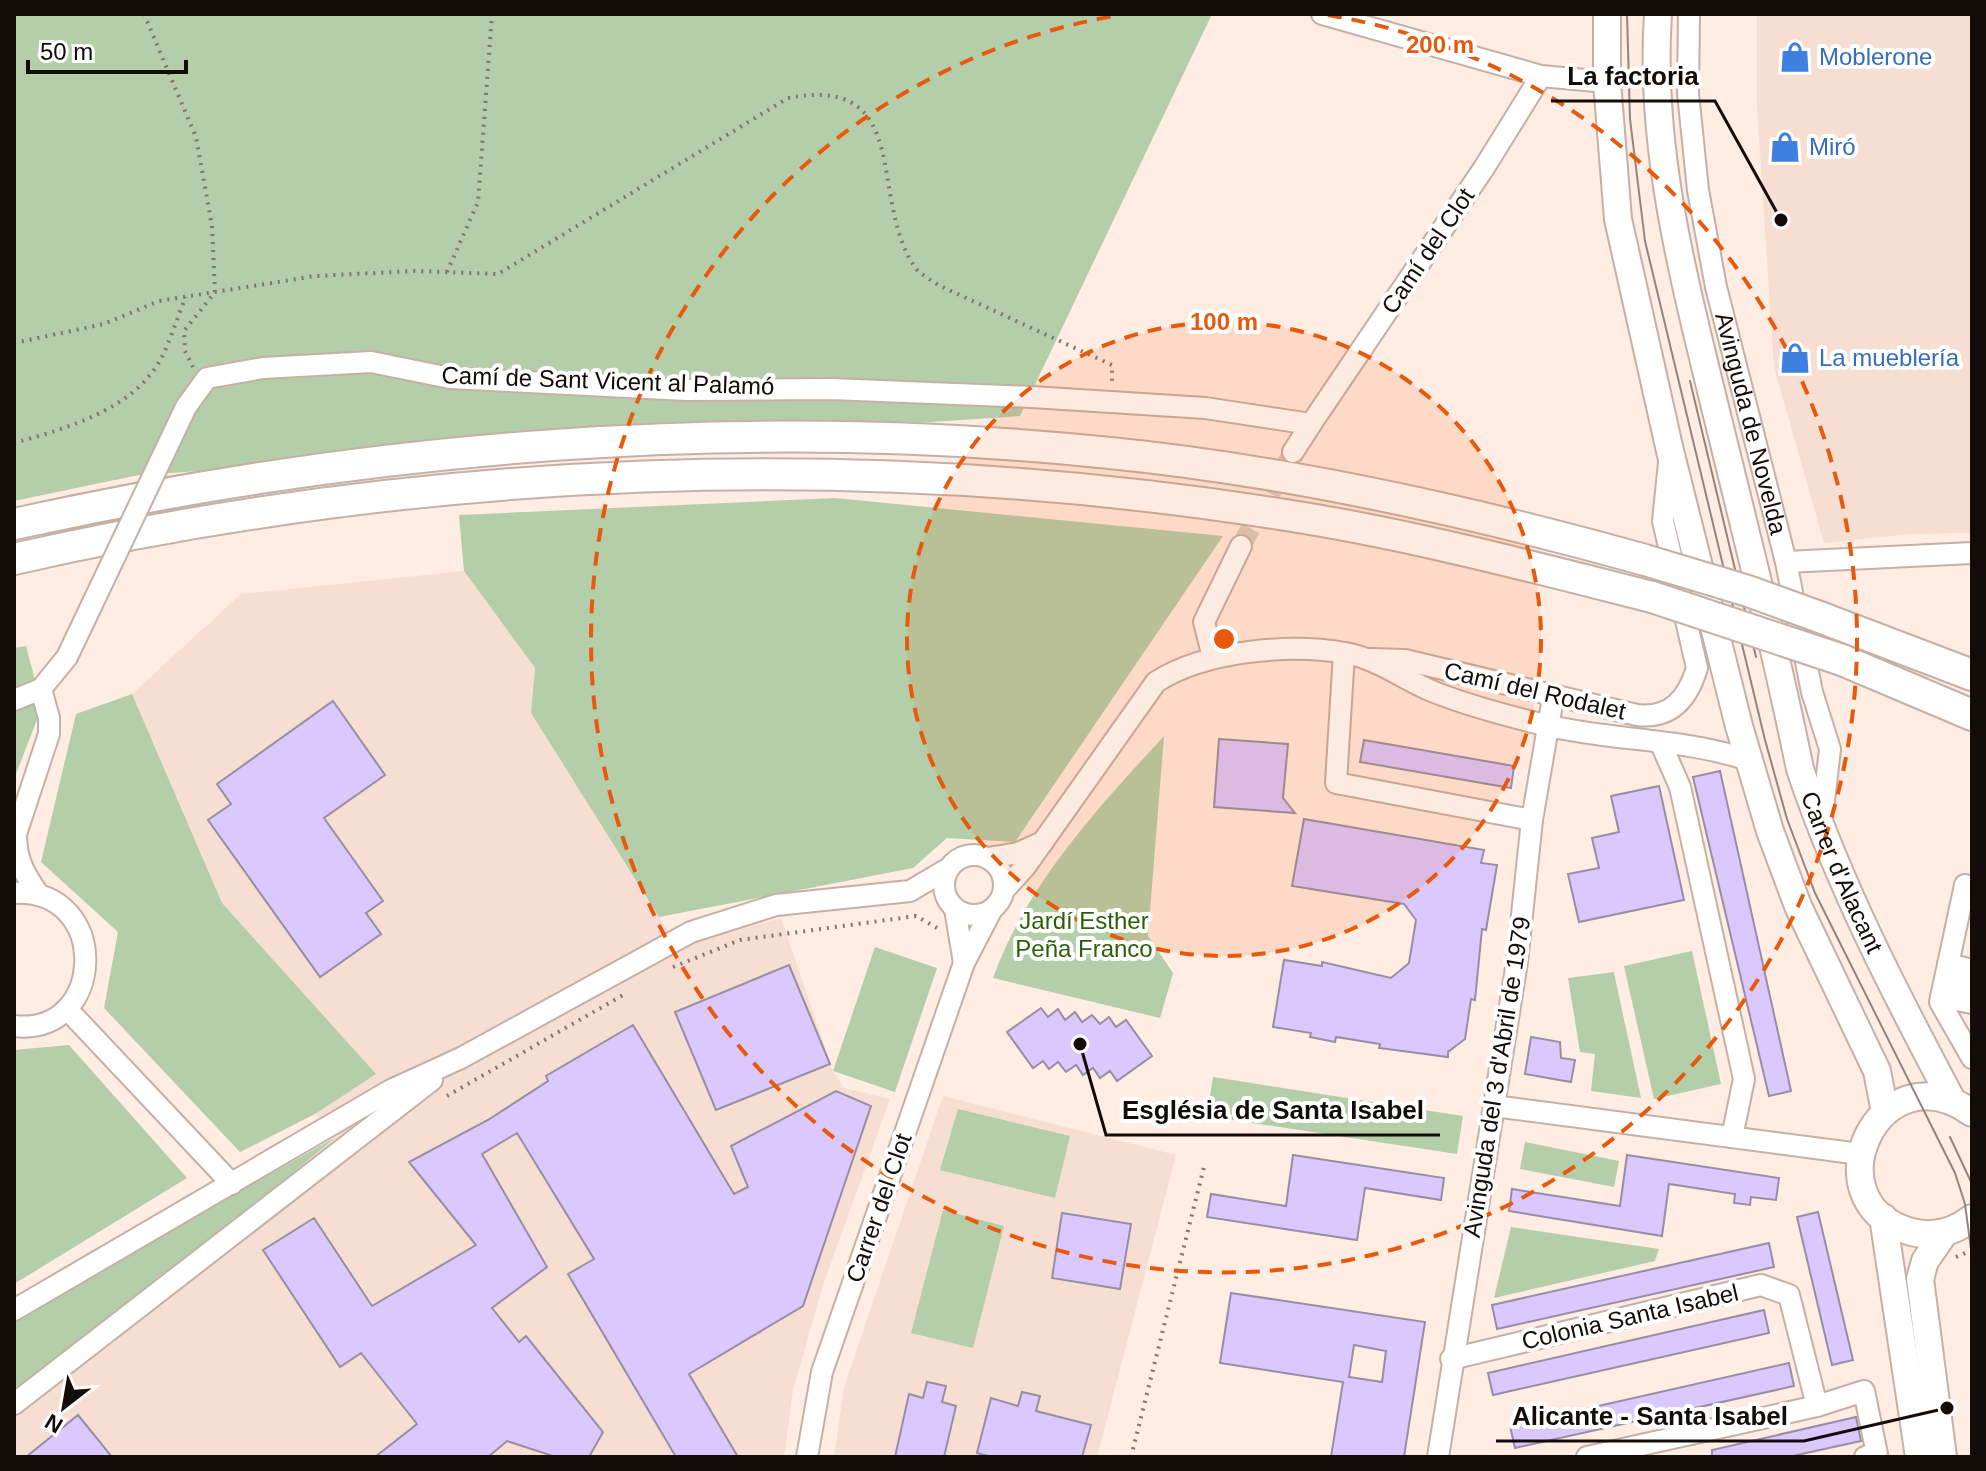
<svg xmlns="http://www.w3.org/2000/svg" width="1986" height="1471" font-family="Arial,sans-serif">
  <rect width="100%" height="100%" fill="#ffece2"/>
  <!-- built -->
  <path fill="#f6ded2" d="M1757,14H1972V533L1909,534L1824,543L1774,367L1757,106Z
    M464,571L535,668L531,713L679,948L781,918L833,1071L844,1088L890,1099L822,1288L793,1390L784,1457H14V1404L336,1137L315,1114L375,1074L222,903L132,694L241,594Z
    M943,1096L1176,1155L1097,1457H834L844,1387Z"/>
  <!-- green -->
  <path fill="#b3cea9" d="M14,14H1212L1020,416L139,475L14,501Z
    M835,498L1223,536L1015,842L947,838L913,868L659,917L531,713L535,668L464,571L459,515Z
    M26,646L42,707L14,779V648Z
    M132,694L222,903L376,1074L315,1114L240,1152L104,1008L118,932L41,862L76,714Z
    M1164,736L1148,936L1173,973L1160,1018L993,978C1026,885 1098,808 1164,736Z
    M875,947L937,968L895,1092L833,1071Z
    M1692,951L1721,1084L1654,1099L1624,966Z
    M1614,972V973L1641,1098L1591,1091L1595,1054L1580,1052L1568,978Z
    M69,1045L187,1178L14,1284V1050Z
    M1213,1077L1463,1116L1457,1154L1207,1116Z
    M958,1109L1070,1136L1055,1198L940,1170Z
    M336,1137L14,1404V1319Z
    M1525,1142L1619,1161L1614,1187L1520,1169Z
    M943,1210L1004,1226L973,1348L911,1333Z
    M1511,1227L1659,1249L1655,1261L1494,1298Z"/>
  <!-- building -->
  <path fill="#dbc8ff" stroke="#968fa3" stroke-width="2" fill-rule="evenodd" d="M333,701L385,775L324,818L383,901L366,913L381,934L320,977L208,820L231,804L217,784Z
    M1219,739L1288,744L1283,798L1295,813L1214,807Z
    M1364,740L1514,766L1511,788L1360,762Z
    M1720,771L1791,1091L1769,1096L1693,777Z
    M1659,786L1684,900L1579,922L1568,874L1599,868L1592,838L1619,832L1611,796Z
    M1304,819L1484,850L1481,863L1497,865L1486,930L1482,929L1475,1000L1471,999L1465,1039L1448,1052V1057L1379,1048L1380,1044L1336,1037L1335,1042L1310,1037L1311,1033L1273,1027L1284,960L1322,966V962L1391,978L1409,963L1416,920L1404,904L1292,886Z
    M789,965L830,1064L716,1110L675,1012Z
    M1041,1008L1048,1017L1058,1009L1065,1020L1075,1012L1082,1022L1092,1015L1100,1024L1109,1017L1116,1027L1126,1020L1152,1056L1117,1081L1110,1071L1100,1078L1093,1068L1083,1075L1076,1065L1066,1072L1058,1062L1049,1069L1043,1061L1033,1068L1007,1032Z
    M633,1025L734,1194L748,1187L731,1146L836,1091L871,1106L803,1306L689,1374L738,1457H676L568,1274L594,1259L517,1133L482,1154L547,1267L492,1308L519,1342L526,1336L603,1432L589,1457H556L507,1441L488,1457H375L417,1424L361,1353L340,1367L263,1250L314,1218L372,1306L476,1245L409,1162L488,1120L548,1081L546,1076Z
    M1531,1037L1560,1042L1561,1058L1575,1060L1571,1082L1525,1074Z
    M1293,1155L1444,1178L1441,1200L1365,1188L1357,1240L1207,1217L1211,1194L1286,1206Z
    M1627,1155L1779,1178L1776,1200L1751,1197L1750,1205L1734,1203L1735,1194L1669,1184L1662,1236L1509,1211L1512,1189L1620,1206Z
    M1818,1212L1853,1360L1832,1365L1797,1217Z
    M1062,1213L1131,1224L1120,1289L1052,1278Z
    M1769,1243L1774,1267L1497,1329L1492,1305Z
    M1231,1293L1425,1322L1404,1457H1331L1343,1382L1220,1363ZM1354,1345L1386,1351L1382,1382L1349,1377Z
    M1764,1310L1769,1333L1493,1395L1488,1373Z
    M1789,1363L1794,1386L1515,1448L1510,1426Z
    M927,1382L946,1386L942,1402L956,1406L944,1457H895L909,1394L923,1398Z
    M1022,1392L1040,1396L1036,1411L1091,1425L1082,1457H992L977,1453L991,1398L1018,1406Z
    M78,1415L112,1457H26Z
    M1856,1417L1861,1441L1788,1457H1712V1450Z"/>
  <g fill="none" stroke-linecap="round" stroke-linejoin="round">
    <!-- minor-tunnel -->
    <path stroke="#dccac1" stroke-width="20" stroke-dasharray="20 10" stroke-linecap="butt" d="M1241,546L1293,452"/>
    <defs>
      <g id="minor">
        <path d="M1322,14L1541,76L1607,82"/>
        <path id="s1" d="M1689,14L1688,93L1698,190L1716,287L1786,562L1812,692L1830,749L1821,827"/>
        <path d="M186,407L207,378L263,368L371,362L450,378L686,390L831,389L1032,397L1205,408L1311,424L1293,452"/>
        <path d="M1311,424L1484,168L1541,76"/>
        <path d="M1786,562L1972,553"/>
        <path d="M1344,653L1336,783L1532,820"/>
        <path d="M1213,657L1204,622L1241,546"/>
        <path d="M1371,659L1405,660L1637,715C1671,719 1688,698 1697,668L1663,521L1669,463"/>
        <path d="M14,700L41,689L67,657"/>
        <path d="M1661,744L1680,787L1744,1079L1732,1137"/>
        <path d="M16,835C16,860 25,875 39,895"/>
        <path d="M14,840L49,734V718L41,689"/>
        <circle cx="974" cy="885" r="30"/>
        <path d="M988,858L1018,853L1043,842"/>
        <path d="M1972,888L1965,885L1940,1002L1972,1058"/>
        <path d="M1004,890L1025,867L1156,682C1204,651 1289,643 1345,653C1376,658 1405,680 1434,692C1470,706 1507,716 1545,725C1612,741 1683,738 1748,760"/>
        <path d="M14,893C112,888 106,1037 14,1026"/>
        <path d="M955,909L964,963"/>
        <path d="M1948,964L1972,970"/>
        <path d="M1945,979L1972,985"/>
        <path d="M1941,997L1972,1003"/>
        <path d="M67,1009L232,1184"/>
        <path d="M1494,1106L1860,1154"/>
        <path d="M14,1310L391,1090L461,1058L691,932L776,905L910,891L949,868"/>
        <path d="M1451,1359L1761,1285L1789,1295L1817,1406L1587,1457"/>
        <path d="M14,1404L432,1080"/>
        <path d="M1817,1406L1864,1391L1877,1454L1865,1457"/>
        <path d="M807,1457L822,1372L964,963L991,911"/>
        <path d="M1438,1457L1517,962L1532,820L1553,698"/>
      </g>
      <g id="major">
        <path d="M1607,14V82L1618,219L1670,451L1739,726L1770,831L1798,906L1877,1071L1885,1112"/>
        <path id="s2" d="M1658,14C1649,147 1683,275 1714,403C1744,525 1775,647 1800,769C1839,885 1896,995 1953,1102"/>
        <path d="M1972,1113C1879,1046 1809,1201 1908,1231C1931,1238 1953,1233 1972,1218"/>
        <path d="M1883,1217L1919,1457"/>
        <path d="M1943,1457L1920,1279L1925,1261L1945,1232"/>
      </g>
      <path id="highway" d="M14,524C372,445 745,415 1110,453C1291,471 1470,511 1645,560
        M14,559C429,465 858,448 1279,514C1405,533 1529,566 1652,597
        M1817,616L1972,675
        M1842,660L1972,715"/>
    </defs>
    <!-- minor casing -->
    <use href="#minor" stroke="#c6b0a5" stroke-width="24"/>
    <!-- major casing -->
    <use href="#major" stroke="#c6b0a5" stroke-width="30"/>
    <!-- highway casing -->
    <use href="#highway" stroke="#c6b0a5" stroke-width="34"/>
    <!-- path -->
    <path stroke="#81746d" stroke-width="4" stroke-dasharray="2 6" stroke-linecap="butt" d="M144,14L196,137L212,226L215,292L184,331L185,351L193,367
      M447,272L478,202L492,14
      M14,343L104,324L159,301L315,276L414,271L498,274L788,98C914,74 868,196 914,266C919,274 930,279 938,285L1112,365V383
      M14,443C61,430 118,414 150,375C167,356 175,321 186,297
      M673,967L740,940L916,916L937,928
      M447,1096L623,995
      M1956,1257L1972,1250
      M1131,1457L1204,1167"/>
    <!-- minor -->
    <use href="#minor" stroke="#fff" stroke-width="20"/>
    <!-- major -->
    <use href="#major" stroke="#fff" stroke-width="26"/>
    <!-- highway -->
    <use href="#highway" stroke="#fff" stroke-width="30"/>
    <!-- tram -->
    <path stroke="#92847e" stroke-width="2" d="M1627,14L1630,119L1645,241L1765,740L1787,819L1815,893L1955,1173L1965,1204L1972,1257
      M1690,381L1756,657
      M1950,1137L1972,1184"/>
    <defs>
      <path id="minor-bridge" d="M67,657L186,407"/>
      <path id="highway-bridge" d="M1645,560L1748,591L1817,616
        M1652,597L1842,660"/>
    </defs>
    <!-- minor-bridge casing -->
    <use href="#minor-bridge" stroke="#c6b0a5" stroke-width="24" stroke-linecap="butt"/>
    <!-- highway-bridge casing -->
    <use href="#highway-bridge" stroke="#c6b0a5" stroke-width="34" stroke-linecap="butt"/>
    <!-- minor-bridge -->
    <use href="#minor-bridge" stroke="#fff" stroke-width="20"/>
    <!-- highway-bridge -->
    <use href="#highway-bridge" stroke="#fff" stroke-width="30"/>
  </g>
  <!-- distance rings -->
  <circle cx="1224" cy="639" r="317" fill="#e8590c" fill-opacity=".12"/>
  <g fill="none" stroke="#e8590c" stroke-width="4" stroke-dasharray="14 10">
    <circle cx="1224" cy="639" r="317"/>
    <path d="M1328 15A633 633 0 1 1 1120 15"/>
  </g>
  <!-- icons -->
  <defs>
    <symbol id="shop-bare" viewBox="-9 -9 18 18"><path d="M-5-2.5h2.3a2.7 3.5 0 0 1 5.4 0H5L5.5 6h-11ZM-1.5-2.5h3a1.5 2.3 0 0 0-3 0Z" fill="#3f7fe0" stroke="#fff" stroke-width="2.5" paint-order="stroke"/></symbol>
  </defs>
  <g fill-rule="evenodd">
    <use href="#shop-bare" x="1773" y="35" width="44" height="44"/>
    <use href="#shop-bare" x="1763" y="125" width="44" height="44"/>
    <use href="#shop-bare" x="1773" y="336" width="44" height="44"/>
  </g>
  <g text-anchor="middle" stroke-width="8" stroke-linejoin="round" paint-order="stroke">
    <!-- shop labels -->
    <g font-size="24" fill="#366cbe" stroke="#fff" text-anchor="start">
      <text x="1819" y="65">Moblerone</text>
      <text x="1809" y="155">Miró</text>
      <text x="1819" y="366">La mueblería</text>
    </g>
    <!-- street labels -->
    <g font-size="24" fill="#140c09" stroke="#fff">
      <text transform="translate(1428 251) rotate(-56)" y="8">Camí del Clot</text>
      <text transform="translate(608 381) rotate(2)" y="8">Camí de Sant Vicent al Palamó</text>
      <text dy="8" stroke="none"><textPath href="#s1" startOffset="416">Avinguda de Novelda</textPath></text>
      <text transform="translate(1535 691) rotate(13)" y="8">Camí del Rodalet</text>
      <text dy="8" stroke="none"><textPath href="#s2" startOffset="882">Carrer d'Alacant</textPath></text>
      <text transform="translate(1497 1077) rotate(-81)" y="8">Avinguda del 3 d'Abril de 1979</text>
      <text transform="translate(879 1208) rotate(-71)" y="8">Carrer del Clot</text>
      <text transform="translate(1630 1317) rotate(-13)" y="8">Colonia Santa Isabel</text>
    </g>
    <!-- park labels -->
    <g font-size="24" fill="#2a5f08" stroke="#fff">
      <text x="1084" y="929">Jardí Esther<tspan x="1084" dy="28">Peña Franco</tspan></text>
    </g>
  </g>
  <circle cx="1224" cy="639" r="12" fill="#e8590c" stroke="#fff" stroke-width="4"/>
  <g font-size="24" text-anchor="middle" font-weight="bold" fill="#e8590c" stroke="#fff" stroke-width="8" stroke-linejoin="round" paint-order="stroke">
    <text x="1440" y="53">200 m</text>
    <text x="1224" y="330">100 m</text>
  </g>
  <!-- callouts -->
  <path fill="none" stroke="#140c09" stroke-width="3" d="M1781 220L1715 101H1551M1080 1044L1106 1135H1440M1947 1408L1804 1441H1496"/>
  <g fill="#140c09" stroke="#fff" stroke-width="3">
    <circle cx="1781" cy="220" r="8"/>
    <circle cx="1080" cy="1044" r="8"/>
    <circle cx="1947" cy="1408" r="8"/>
  </g>
  <g font-size="26" text-anchor="middle" font-weight="bold" fill="#140c09" stroke="#fff" stroke-width="8" stroke-linejoin="round" paint-order="stroke">
    <text x="1633" y="85">La factoria</text>
    <text x="1273" y="1119">Església de Santa Isabel</text>
    <text x="1650" y="1425">Alicante - Santa Isabel</text>
  </g>
  <!-- border -->
  <rect width="1986" height="1471" fill="none" stroke="#140c09" stroke-width="32"/>
  <!-- north arrow -->
  <g transform="translate(64 1407) rotate(211)" stroke="#ffffff" stroke-width="6" paint-order="stroke">
  <path d="M0-6L14 30L0 20L-14 30Z" fill="#140c09"/>
  <text y="-12" font-size="22" font-weight="bold" text-anchor="middle" fill="#140c09">N</text>
  </g>
  <!-- scale -->
  <path d="M28 60v12h158v-12" fill="none" stroke="#140c09" stroke-width="4"/>
  <text x="40" y="60" font-size="24" fill="#140c09" stroke="#ffffff" stroke-width="6" paint-order="stroke">50 m</text>
</svg>
